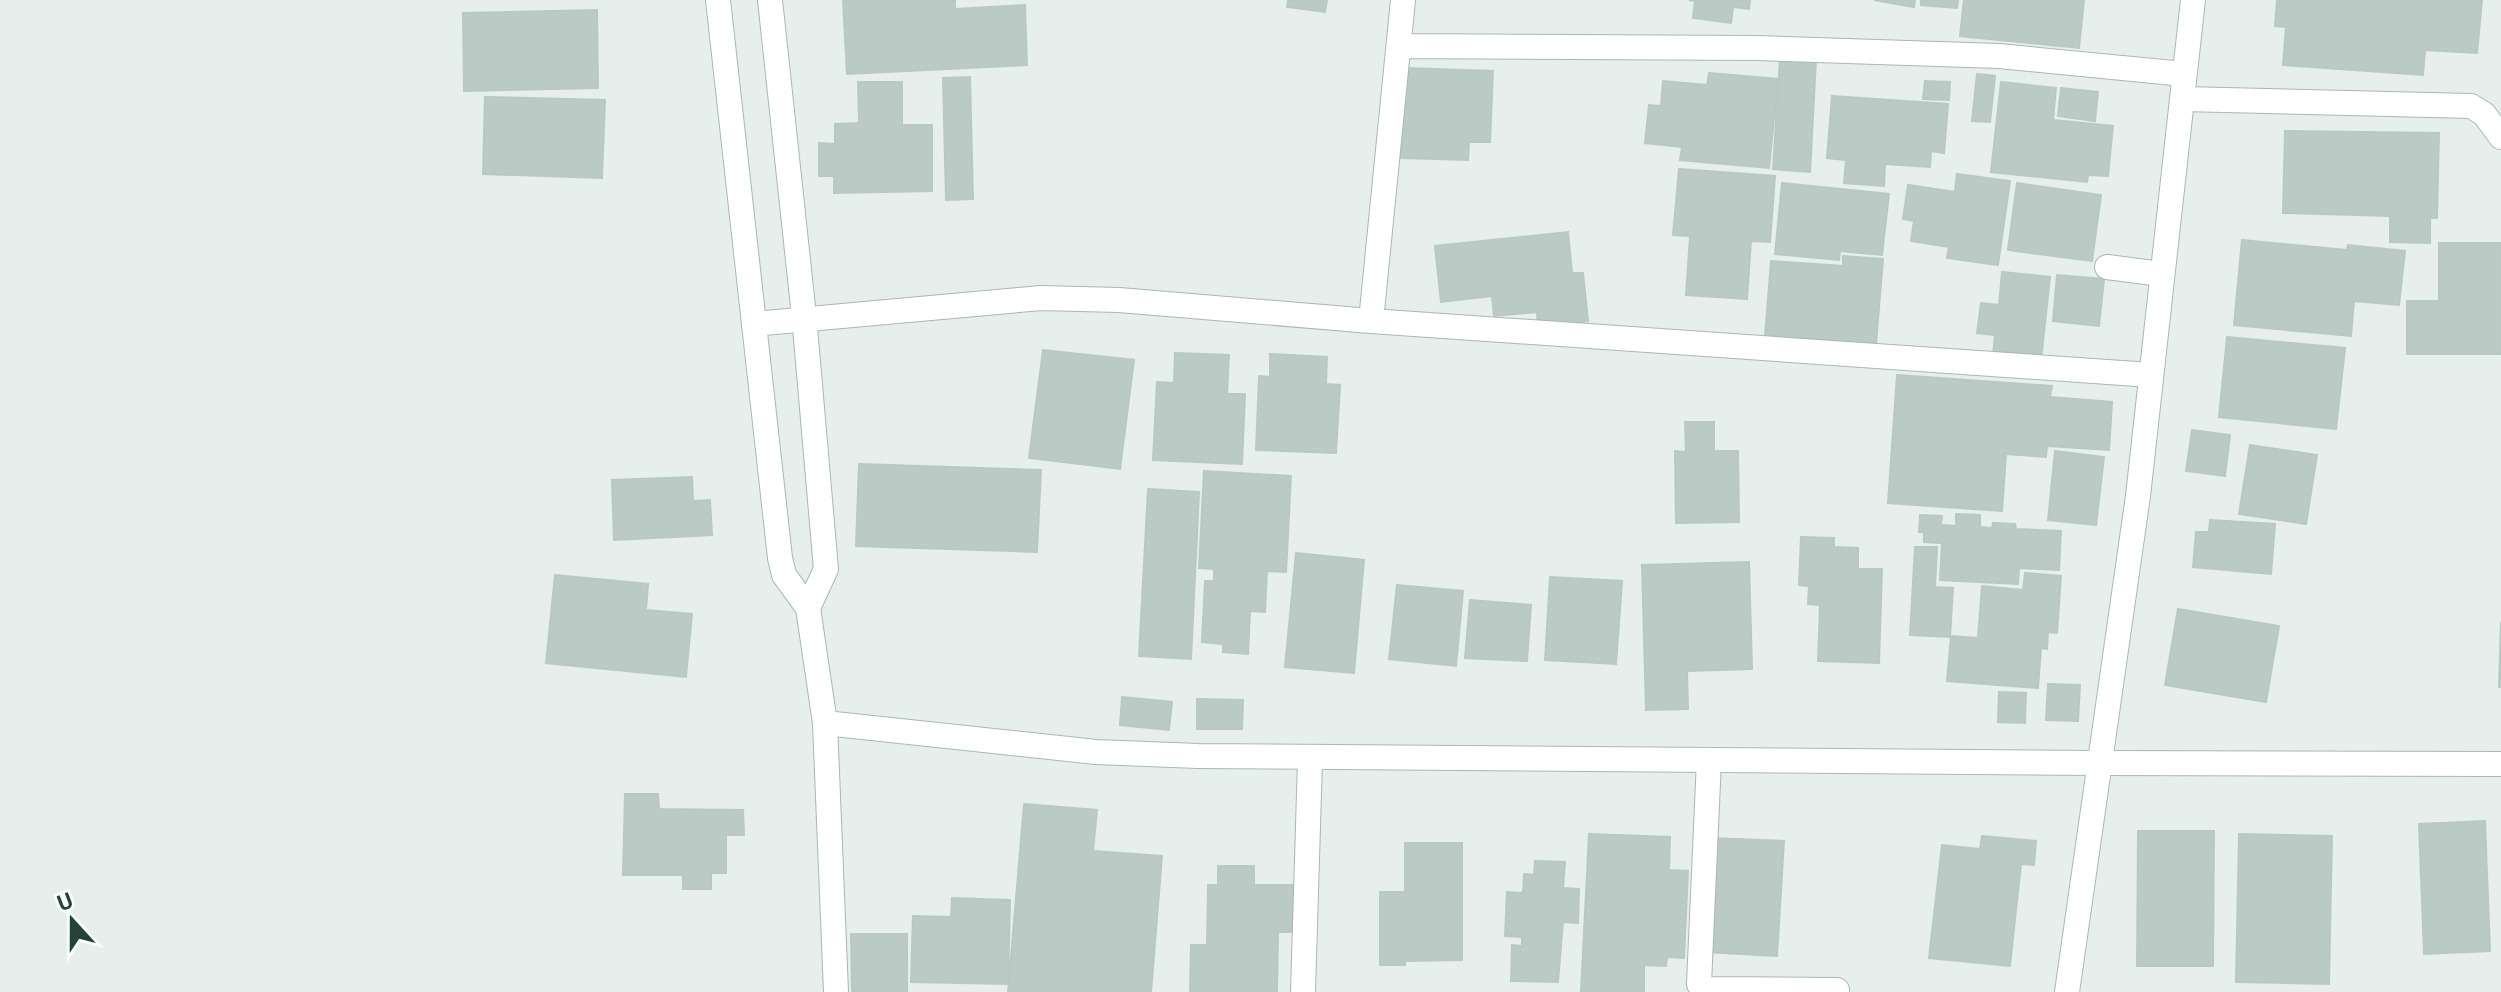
<svg xmlns="http://www.w3.org/2000/svg" width="2501" height="992" font-family="Roboto,sans-serif">
  <rect width="100%" height="100%" fill="#e6efeb"/>
  <!-- building -->
  <path fill="#bbcac4" stroke="#b8c9c2" stroke-width="2" d="M843,0H955V9L1025,5L1027,65L847,74Z
    M1288,0H1327L1325,12L1287,7Z
    M1689,0H1750L1749,9L1733,7L1731,23L1693,18L1695,1Z
    M1874,0H1915L1914,7Z
    M1921,0H1958L1957,8L1921,5Z
    M1964,0H2084L2079,48L1960,36Z
    M2277,0H2482L2477,53L2425,50L2423,75L2283,65L2286,27L2275,26Z
    M597,10L598,88L464,91L463,13Z
    M1780,58L1816,60L1810,172L1773,169Z
    M1404,68L1493,71L1490,142H1469L1468,160L1400,158Z
    M1709,73L1778,79L1769,168L1680,160L1682,147L1645,143L1649,105L1661,106L1663,81L1707,85Z
    M1977,74L1995,76L1990,122L1972,121Z
    M970,77L973,199L946,200L943,78Z
    M1925,81L1950,82L1949,100L1923,99Z
    M858,82H902V125H932V191L834,193V176H819V143L835,144V124L859,123Z
    M2001,82L2056,88L2053,120L2113,126L2108,176L2088,175L2087,182L1991,172Z
    M2061,88L2098,92L2095,121L2058,116Z
    M1832,96L1948,104L1944,153L1931,151L1930,167L1885,164L1884,186L1844,183L1846,160L1827,158Z
    M485,97L605,100L602,178L483,174Z
    M2285,131L2439,133L2437,218H2430V243L2390,242V216L2283,213Z
    M1679,169L1775,176L1770,242L1751,241L1747,299L1686,295L1690,236L1673,235Z
    M1957,174L2010,181L1998,265L1947,258L1949,247L1911,241L1914,221L1903,219L1908,185L1955,192Z
    M1782,183L1889,194L1882,255L1840,251L1839,260L1775,254Z
    M2017,183L2101,195L2092,261L2008,250Z
    M1568,232L1572,273H1583L1588,321L1538,327L1537,312L1494,316L1492,296L1441,302L1435,246Z
    M2242,240L2347,250L2348,245L2405,251L2399,305L2354,301L2351,336L2234,325Z
    M2439,243H2501L2500,354H2407V301H2439Z
    M1843,256L1883,259L1876,344L1765,336L1771,261L1843,266Z
    M2002,272L2050,277L2041,360L1993,356L1995,335L1977,333L1981,303L1999,305Z
    M2057,275L2104,279L2099,326L2053,321Z
    M2227,337L2345,348L2336,429L2219,417Z
    M1043,350L1134,360L1120,469L1029,458Z
    M1175,353L1229,355L1227,394H1245L1242,464L1153,460L1157,382L1174,383Z
    M1270,354L1327,357L1326,384L1340,385L1336,453L1256,450L1259,376L1270,377Z
    M1897,375L2052,386L2050,397L2112,402L2109,450L2047,446L2046,457L2006,454L2002,511L1888,503Z
    M1685,422H1714V451H1738L1739,522L1676,523L1675,451L1686,452Z
    M2192,430L2230,435L2225,476L2186,471Z
    M2250,445L2317,455L2306,524L2239,514Z
    M2055,451L2104,457L2096,525L2048,520Z
    M859,464L1041,470L1037,552L856,546Z
    M1204,471L1291,476L1286,572L1267,571L1265,612L1250,611L1248,654L1223,652V644L1202,642L1205,581H1214V569L1199,568Z
    M692,477L693,501L710,500L712,535L614,540L612,480Z
    M1148,489L1199,492L1191,659L1139,656Z
    M1956,514L1980,515V527L1992,528L1993,523L2015,524L2016,529L2061,531L2059,570L2019,568L2018,584L1940,580L1942,543L1924,542V532H1919L1920,515L1942,516L1941,525L1956,526Z
    M2210,520L2275,524L2271,574L2193,567L2196,532H2209Z
    M1801,537L1834,538V547L1858,548V569H1882L1879,663L1818,661L1820,605L1808,604L1809,586L1799,585Z
    M1915,547H1937L1935,587L1953,588L1950,637L1910,635Z
    M1296,553L1364,560L1354,673L1285,667Z
    M1749,562L1752,669L1687,671L1688,709L1646,710L1642,565Z
    M2025,573L2061,576L2057,633L2048,632L2047,649L2041,648L2038,688L1947,681L1951,636L1978,638L1982,586L2023,590Z
    M555,575L648,584L646,610L692,614L686,677L546,663Z
    M1550,577L1622,581L1616,664L1545,660Z
    M1397,585L1463,591L1456,666L1389,659Z
    M1470,600L1531,605L1527,661L1465,658Z
    M2178,609L2279,626L2266,702L2165,685Z
    M2501,622V687H2499Z
    M2048,684L2080,685L2078,721L2046,720Z
    M1999,692L2026,693L2025,723L1998,722Z
    M1122,697L1172,702L1169,730L1120,725Z
    M1197,699L1243,700L1242,729H1197Z
    M625,794H658L659,809L743,810L744,835H726V873H711V889H683V875H623Z
    M1024,804L1097,810L1093,851L1162,856L1151,992H1008Z
    M2485,821L2490,951L2424,954L2419,824Z
    M2138,831H2214L2213,966H2137Z
    M1589,834L1670,837L1669,870L1688,871L1684,958L1667,957L1666,966L1644,965V992H1581Z
    M2239,834L2332,836L2329,984L2236,982Z
    M1982,836L2036,841L2034,865L2021,864L2010,966L1929,958L1942,845L1980,849Z
    M1710,838L1784,841L1777,956L1703,952Z
    M1405,843H1462V960L1405,961V965H1380V892H1405Z
    M1535,861L1565,862L1563,888L1579,889L1578,923L1563,922L1558,982L1511,981L1512,945L1522,946V937L1505,936L1507,892L1523,893L1524,874L1534,875Z
    M1218,866H1254V885H1293L1292,932H1278L1277,992H1190L1191,945H1207L1208,885H1218Z
    M952,898L1010,900L1008,984L911,982L913,916L951,917Z
    M851,934H907V992H852Z"/>
  <g fill="none" stroke-linecap="round" stroke-linejoin="round">
    <defs>
      <path id="street" d="M1399,46L1757,48L1999,56L2184,74
        M2182,99L2471,106L2484,114L2501,137
        M2107,267L2161,274
        M1371,321L1403,0
        M754,324L1041,298L1119,300L1371,321L2151,375
        M825,723L836,992
        M1709,760L1699,984L1707,989L1837,990
        M2098,763L2501,764
        M1303,992L1310,760"/>
      <path id="secondary" d="M718,0L780,558L784,575L808,608L825,723L1096,752L1198,756L2098,763
        M770,0L804,316L826,569L808,608
        M2067,992L2138,496L2193,0"/>
    </defs>
    <!-- street casing -->
    <use href="#street" stroke="#a8b8b2" stroke-width="26"/>
    <!-- secondary casing -->
    <use href="#secondary" stroke="#a4bbb3" stroke-width="26"/>
    <!-- street -->
    <use href="#street" stroke="#fff" stroke-width="24"/>
    <!-- secondary -->
    <use href="#secondary" stroke="#fff" stroke-width="24"/>
  </g>
  <!-- north arrow -->
  <g transform="translate(72 920) rotate(339)" stroke="#f7fbf9" stroke-width="6" paint-order="stroke">
  <path d="M0-6L14 30L0 20L-14 30Z" fill="#24423a"/>
  <text y="-12" font-size="22" font-weight="bold" text-anchor="middle" fill="#24423a">U</text>
  </g>
</svg>
